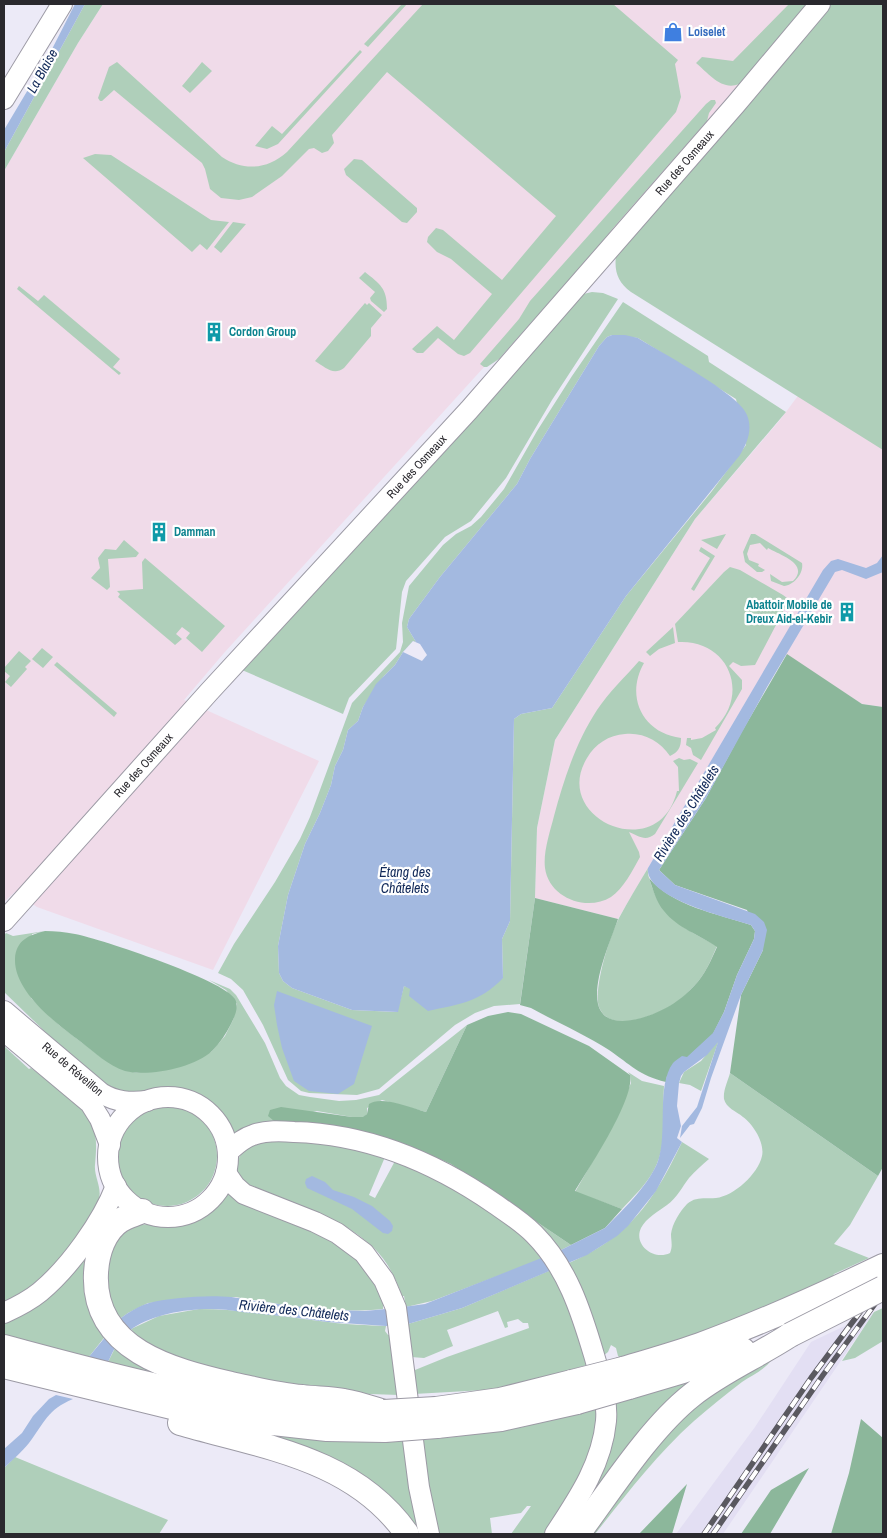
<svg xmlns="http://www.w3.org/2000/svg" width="887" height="1538" font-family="'Archivo Narrow',sans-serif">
  <rect width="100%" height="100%" fill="#eceaf7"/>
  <!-- built -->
  <path fill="#e3dff3" d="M874,1312L723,1534H676L755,1427L811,1342Z"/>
  <!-- industrial -->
  <path fill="#f0dbe9" d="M103,4H883V707L862,704L777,649L618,919L535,898L537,828L555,740L695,519L780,420L803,389L596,244L224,653L184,700L319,761L213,970L37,907L15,892L4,902V171L78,43Z"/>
  <!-- green -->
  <path fill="#afcfba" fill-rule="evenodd" d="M85,4H103L78,43L4,171V152Z
    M402,4H407L368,47L364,44Z
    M423,4H613L678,60L675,64L681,97L676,112L470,353L464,356L458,354L438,338L423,353H417L412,349L437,326L454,340L492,294L451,259L437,252L427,242L428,237L436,228L443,230L502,280L556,216L387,72L332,135L334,143L328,151L322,153L314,148L309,149L282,176L252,197L239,200L221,198L210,189L205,169L202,163L114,90L102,101H100L98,98L109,67L117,62L222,157C243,171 267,170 287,152Z
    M789,4H812L739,84C722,91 709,74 696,63L702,57L733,61Z
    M826,4H883V450L631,292C618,282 614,272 616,255Z
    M360,50L362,52L278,144L267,149L255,146L272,126L282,134Z
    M202,62L212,71L190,93L182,86Z
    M711,100H715L716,103L709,113L707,121L614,227L565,287L552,299L499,359L487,367H484L480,364L519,319L530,301L706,104Z
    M95,154L111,155L211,220L229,222L207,250L200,244L192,252L83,158Z
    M354,159L362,160L417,208V212L407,223L402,222L346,175L344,169Z
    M233,222L246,224L221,253L214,247Z
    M365,272C380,284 387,288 387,309L384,312L371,301L370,298L375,292L359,278Z
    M19,286L38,301L44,295L120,359L113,367L121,373L119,375L17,289Z
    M592,292L603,293L618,299L552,400L506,478L471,521L445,537L406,581L402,592L396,649L349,698L343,714L242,670L579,295Z
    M623,302L708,356L709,362L786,412L695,519L555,740L537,828L535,898L520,1004L494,1006L475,1013L455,1025L379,1089L357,1095L309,1093L301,1091L288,1080L263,1025L243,990L231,979L218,973L234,944L275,882L300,839L310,817L352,703L400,652L403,642L402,623L409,586L443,545L456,534L471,526L481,517L504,489L537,431L572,376ZM612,335L638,338L736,399L746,445L712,491L626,596L552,708L521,714L514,719L510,921L502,939L503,978L410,988L404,986L397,1012L352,1010L292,988L283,981L279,973L278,946L288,895L305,844L320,813L331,785L335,766L343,750L348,730L358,721L363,707L384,676L395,665L403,652L416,642L407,627L409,619L440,577L517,484L530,459L599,346L607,337Z
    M365,303L367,305L369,303L382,315L371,328V336L344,368C333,376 325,367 315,361Z
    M726,534L717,549L701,540Z
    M751,534H755L802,563C804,573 794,585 784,586L771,581L770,574L782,582L793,581C810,564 780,555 768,548L767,550L760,543L750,545L747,554L749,560L759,564L758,566L765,570L762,572H757L745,562L743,552Z
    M124,540L139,553L136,557L108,559L110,587L107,590L91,578L100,568L98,558L105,549L116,550Z
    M701,547L715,556L694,591L691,589L710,558L699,551Z
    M145,558L225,626L202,652L186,638L190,633L182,627L176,634L182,639L175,645L118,597L120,594L117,591L143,589L142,562Z
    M730,567L740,570L783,595L787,598V604L755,665L741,666L733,662L729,666L742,680V689L701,760L693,755L691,748L686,745L687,738H691V740L702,738L716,730L715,728C751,693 728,639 678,642L675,624L724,572Z
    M673,627L675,643L659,649L650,656L646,652Z
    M42,648L53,657L43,668L32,659Z
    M19,651L31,661L25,667L27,669L11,687L5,682L10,676L4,671V668Z
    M639,661L644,663C625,696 642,733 681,738C681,748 678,752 670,756C660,741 643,732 625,734C609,735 595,744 587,758C550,819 659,866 677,791H679L678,767L673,761L679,758L684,760L690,759L698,763L655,834C645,842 639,836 629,832L639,852L640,857C633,870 623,889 611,897C587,912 549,898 545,868C543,852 550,832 554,816C564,779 576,742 597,710C609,692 625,677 639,661Z
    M57,662L117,713L114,717L54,665Z
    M648,868C647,875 650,880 652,887C664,921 688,930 717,946C711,960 705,975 694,986C689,991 683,998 677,1002C660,1014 610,1036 599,1007C593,989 610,935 619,918C628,901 638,885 648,868Z
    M45,931L32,934L31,998L59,1025L102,1058L124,1070L137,1073L211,1052L225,1036L233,1020L237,1004L226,990L209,980L230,989L236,995L265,1043L280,1078L286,1086L299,1095L310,1097L339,1101L356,1100L379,1095L467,1025L426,1112L382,1100L367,1108V1114L364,1117H352L317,1111L274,1121L343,1129L380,1137L416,1149L451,1164L571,1245L559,1251L545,1240L366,1139L233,1138L229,1126L219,1109L205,1098L189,1090L165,1087L132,1094L116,1093L62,1048L4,992V935L6,933L13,936Z
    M719,1040L701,1091L690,1085L679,1083L684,1072L701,1061Z
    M4,1046L29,1069L31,1068C47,1081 68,1092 82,1108C98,1127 97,1142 95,1165C94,1177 102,1187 99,1199C94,1224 50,1271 30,1288C22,1294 12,1299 4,1304Z
    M628,1072L642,1081L664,1086C662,1114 668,1145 654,1170C646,1185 633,1197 622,1209L575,1192L610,1131L631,1083L630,1075Z
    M730,1073L878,1176L850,1225L834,1244L869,1258L834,1274L831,1279L782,1302L691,1337L620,1357L618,1356L616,1348L611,1345L608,1352L603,1356L564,1265C603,1249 633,1227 656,1190C666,1175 674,1158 682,1142L709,1159C702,1165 695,1171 689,1178C682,1187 677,1198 667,1205C659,1211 646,1218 641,1228C633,1245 654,1261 670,1253C673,1246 671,1241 671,1234C672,1224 680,1211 687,1204C696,1196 705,1199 716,1198C734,1196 758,1174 762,1156C765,1143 753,1124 743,1117C736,1111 726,1108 724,1099C723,1090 728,1081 730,1073Z
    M117 1156a50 50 0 1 1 100 0a50 50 0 1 1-100 0Z
    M257,1139L333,1145L385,1157L369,1195L375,1198L395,1161C409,1167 425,1172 438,1179C473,1198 518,1227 542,1259L432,1301L406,1307L404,1296H402C389,1260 377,1247 345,1226L240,1182C231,1159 241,1154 257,1139Z
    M229,1187L329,1236L364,1259L383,1299V1309C343,1313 302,1309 262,1301C253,1300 245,1299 236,1297L148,1303L128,1313L121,1318L107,1304L102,1273L118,1233C125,1230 132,1226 140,1225C150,1223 161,1226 171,1226C197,1225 216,1208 229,1187Z
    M116,1203L127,1212L106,1226L107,1334L88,1358L4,1336V1320Z
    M551,1270L565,1297L587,1365L569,1370V1372L506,1387L485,1390L414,1394L415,1370L447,1357L529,1328L528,1323H523L518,1319L507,1322L508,1327L505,1328L498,1311L447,1330L453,1346L424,1358L411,1357L408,1324L462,1308Z
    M883,1308V1341L855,1358L842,1361L874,1312Z
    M199,1309C242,1309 285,1317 328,1322C348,1325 367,1325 386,1326L385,1331L388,1335H391L399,1395L341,1393L229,1376L145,1347L131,1329L159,1316Z
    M117,1344L166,1376L108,1362Z
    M772,1359C765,1370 752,1375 742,1382C725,1395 709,1408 694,1421C656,1455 626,1495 595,1534H588L664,1436L706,1395Z
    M697,1379L567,1527L612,1403Z
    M599,1406V1423L588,1463L547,1534H511L531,1506H527L521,1513L490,1518L492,1534H437L421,1440L454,1437L523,1427Z
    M262,1435L352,1442L408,1440L425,1534H411Z
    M15,1457L168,1520L159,1534H4V1468Z"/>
  <!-- forest -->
  <path fill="#8cb79b" d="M787,654L862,704L883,707V1167L878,1176L730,1073L741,995L763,950L747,910L675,885L659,870L706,798L741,733Z
    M649,878C672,906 718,914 751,925L755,931L754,939L737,975L724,1012L713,1034L667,1076L666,1082C638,1075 631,1065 609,1050C584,1034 556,1022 531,1008L520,1005L535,898L618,919C610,942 593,980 598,1004C606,1037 660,1014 677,1001C683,997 689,991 694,986C705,975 711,960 717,947C700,935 677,928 664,911C656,902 653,889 649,878Z
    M45,931C55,931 65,932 75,934C101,939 224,980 235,999C239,1007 235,1016 231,1024C226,1034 220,1043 212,1051C194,1068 148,1077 125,1071C109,1066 94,1052 81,1042C57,1024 14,992 15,959C16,940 29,935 45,931Z
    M508,1012L521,1014L589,1046L630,1075C635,1099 589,1168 575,1191L622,1209L605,1228L571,1245L451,1164L416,1149L380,1137L343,1129L274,1121L268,1116L270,1110L281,1107L352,1117H363L367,1114L369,1104C381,1095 412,1108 426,1112L467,1025L488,1016Z
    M861,1419L883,1438V1534H831L849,1473Z
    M809,1468L770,1534H741L771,1490Z
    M687,1484L672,1534H639Z"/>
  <!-- water -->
  <path fill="#a3b9e0" d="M75,4H85L4,152V130L51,51Z
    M612,335H625L638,338C660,352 740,394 747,415C753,430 747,443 740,455L626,596L552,708L521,714L514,719L510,921L502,939L503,978C479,1003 459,1004 428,1011L409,996L410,989L404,986L398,1012L352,1010L292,988L283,981L279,973L278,946L288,895L305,844L320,813L331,785L335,766L343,750L348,730L358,721L363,707L376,684L395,665L403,652L413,641L416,642L407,627L409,619L440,577L517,484L530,459L599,346L607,337Z
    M883,555V572L866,579L842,570L835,572L767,687L706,798L659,870L675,885L755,914L764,922L767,930L763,950L741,995L711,1078L702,1108L694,1124L690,1125L680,1138L682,1126L697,1107L718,1042L707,1055L684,1072L681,1076L679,1083L677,1106L681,1126L677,1138L682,1142L656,1191L628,1226L617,1236L587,1255L462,1308L408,1324L386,1326L328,1322L291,1317L241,1312C209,1305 160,1310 133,1328C120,1336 114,1349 108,1362L88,1358L121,1318C129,1312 139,1306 149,1303C173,1297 224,1293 247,1300L327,1310L365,1311L396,1308L425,1304L559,1251L605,1228L609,1224C626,1207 650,1183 658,1161C668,1133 656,1086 673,1063C675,1061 679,1058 682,1056L687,1057L713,1033L724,1012L737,975L754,939L755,931L751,925C729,918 644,898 648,868L823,570L831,561L838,559L866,568L877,563Z
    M277,991L372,1026L354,1084L338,1094L309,1091L294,1081L282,1048L277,1025L274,1005Z
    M312,1176L325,1182L333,1190L354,1197L372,1206L390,1221L393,1226L392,1231L388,1234L383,1233L352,1209L307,1188L305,1183L306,1179Z
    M56,1395L73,1399C47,1410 45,1422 29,1443C22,1452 12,1460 4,1468V1449L22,1433L33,1416L49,1399Z"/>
  <!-- pier -->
  <path fill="#eceaf7" d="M413,641L420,644L427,655L422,661L403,652Z"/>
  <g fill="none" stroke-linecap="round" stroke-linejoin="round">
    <defs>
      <g id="major">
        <path d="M4,99L62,4"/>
        <path id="s1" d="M4,921L209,692L469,410L736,104L820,4"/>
        <path id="s2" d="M4,1011L101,1093C116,1102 130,1103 147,1101"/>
        <path d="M4,1031L90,1103L100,1119L110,1145"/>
        <circle cx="168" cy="1157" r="60"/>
        <path d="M228,1152C236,1145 243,1138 253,1135C266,1130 281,1131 294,1132C367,1134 436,1163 495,1204C508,1213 522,1222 534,1234C567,1267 581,1311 594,1355C600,1376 608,1399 606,1421C602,1464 578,1499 555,1534"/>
        <path d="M226,1173L235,1186L244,1194L315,1222L337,1233L364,1253L384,1280L396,1308L419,1487L429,1534"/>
        <path d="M4,1313C17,1307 29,1301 40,1292C70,1267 102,1222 116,1186"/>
        <path d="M4,1345C120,1376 236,1409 357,1411"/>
      </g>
      <path id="highway" d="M142,1211C136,1214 128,1216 121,1220C104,1231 97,1253 96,1273C92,1350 172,1370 231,1384C255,1389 278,1395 302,1397C316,1399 330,1398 344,1401C357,1403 371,1408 384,1412
        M4,1366L172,1407L236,1419L327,1429L385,1430
        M623,1369C649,1361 675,1354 700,1345C763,1322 823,1295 883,1266
        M629,1387L683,1371L743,1350
        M436,1409L500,1400L572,1382
        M180,1423C263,1447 354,1458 407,1534
        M437,1426L501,1419L577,1402
        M578,1534C610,1491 650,1428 692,1395C722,1371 758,1356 790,1335"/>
    </defs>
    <!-- major casing -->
    <use href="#major" stroke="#9c9aa5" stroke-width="22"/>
    <!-- highway casing -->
    <use href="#highway" stroke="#9c9aa5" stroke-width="26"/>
    <!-- major -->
    <use href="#major" stroke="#fff" stroke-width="20"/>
    <!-- highway -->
    <use href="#highway" stroke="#fff" stroke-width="24"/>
    <defs>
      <path id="rail" d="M704,1534L811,1378L883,1281
        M713,1534L823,1375L883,1293"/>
    </defs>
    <!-- rail casing -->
    <use href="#rail" stroke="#5a5960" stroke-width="5.5"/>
    <!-- rail -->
    <use href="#rail" stroke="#fff" stroke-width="4" stroke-dasharray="11" stroke-linecap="butt"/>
    <defs>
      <path id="highway-bridge" d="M790,1335L883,1288
        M572,1382L623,1369
        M577,1402L629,1387
        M384,1412L436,1409
        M385,1430L437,1426"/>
    </defs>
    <!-- highway-bridge casing -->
    <use href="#highway-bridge" stroke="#9c9aa5" stroke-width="26" stroke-linecap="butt"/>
    <!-- highway-bridge -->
    <use href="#highway-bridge" stroke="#fff" stroke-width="24"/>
  </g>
  <!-- icons -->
  <defs>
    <symbol id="shop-bare" viewBox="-9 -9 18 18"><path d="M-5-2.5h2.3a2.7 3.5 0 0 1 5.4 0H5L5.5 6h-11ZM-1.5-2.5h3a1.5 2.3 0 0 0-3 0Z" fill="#3f7fe0" stroke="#fff" stroke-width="2.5" paint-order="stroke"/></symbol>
    <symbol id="building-bare" viewBox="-9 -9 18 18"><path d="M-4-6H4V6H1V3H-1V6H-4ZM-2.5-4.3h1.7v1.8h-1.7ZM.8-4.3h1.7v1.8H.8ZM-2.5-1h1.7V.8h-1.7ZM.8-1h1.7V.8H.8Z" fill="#0f9aa8" stroke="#fff" stroke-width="2.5" paint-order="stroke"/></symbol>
  </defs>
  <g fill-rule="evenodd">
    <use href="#shop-bare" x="659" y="18" width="28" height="28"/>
    <use href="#building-bare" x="200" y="318" width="28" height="28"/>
    <use href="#building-bare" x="145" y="518" width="28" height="28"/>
    <use href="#building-bare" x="833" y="598" width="28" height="28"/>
  </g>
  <g text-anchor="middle" stroke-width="4.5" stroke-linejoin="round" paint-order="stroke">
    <!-- shop labels -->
    <g font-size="12" font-weight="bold" fill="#366cbe" stroke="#fff" text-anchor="start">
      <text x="688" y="36">Loiselet</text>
    </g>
    <!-- street labels -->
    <g font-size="12" fill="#2a292e" stroke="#fff">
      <text dy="4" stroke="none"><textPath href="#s1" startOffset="1019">Rue des Osmeaux</textPath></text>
      <text dy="4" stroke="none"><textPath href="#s1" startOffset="614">Rue des Osmeaux</textPath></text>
      <text dy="4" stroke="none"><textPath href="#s1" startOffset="209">Rue des Osmeaux</textPath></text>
      <text dy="4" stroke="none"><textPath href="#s2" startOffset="90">Rue de Réveillon</textPath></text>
    </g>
    <!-- culture labels -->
    <g font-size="12" font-weight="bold" fill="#0d838f" stroke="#fff" text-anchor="start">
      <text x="229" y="336">Cordon Group</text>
      <text x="174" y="536">Damman</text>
      <text x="832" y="609" text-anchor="end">Abattoir Mobile de<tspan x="832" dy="14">Dreux Aid-el-Kebir</tspan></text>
    </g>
    <!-- water labels -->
    <g font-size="14" font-style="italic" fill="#112959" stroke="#fff">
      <text transform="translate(42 71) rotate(-61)" y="5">La Blaise</text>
      <text transform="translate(686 813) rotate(-58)" y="5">Rivière des Châtelets</text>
      <text x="405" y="877">Étang des<tspan x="405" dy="16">Châtelets</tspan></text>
      <text transform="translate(294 1310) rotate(6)" y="5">Rivière des Châtelets</text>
    </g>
  </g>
  <!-- border -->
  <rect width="887" height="1538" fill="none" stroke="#2a292e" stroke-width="10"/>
</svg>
